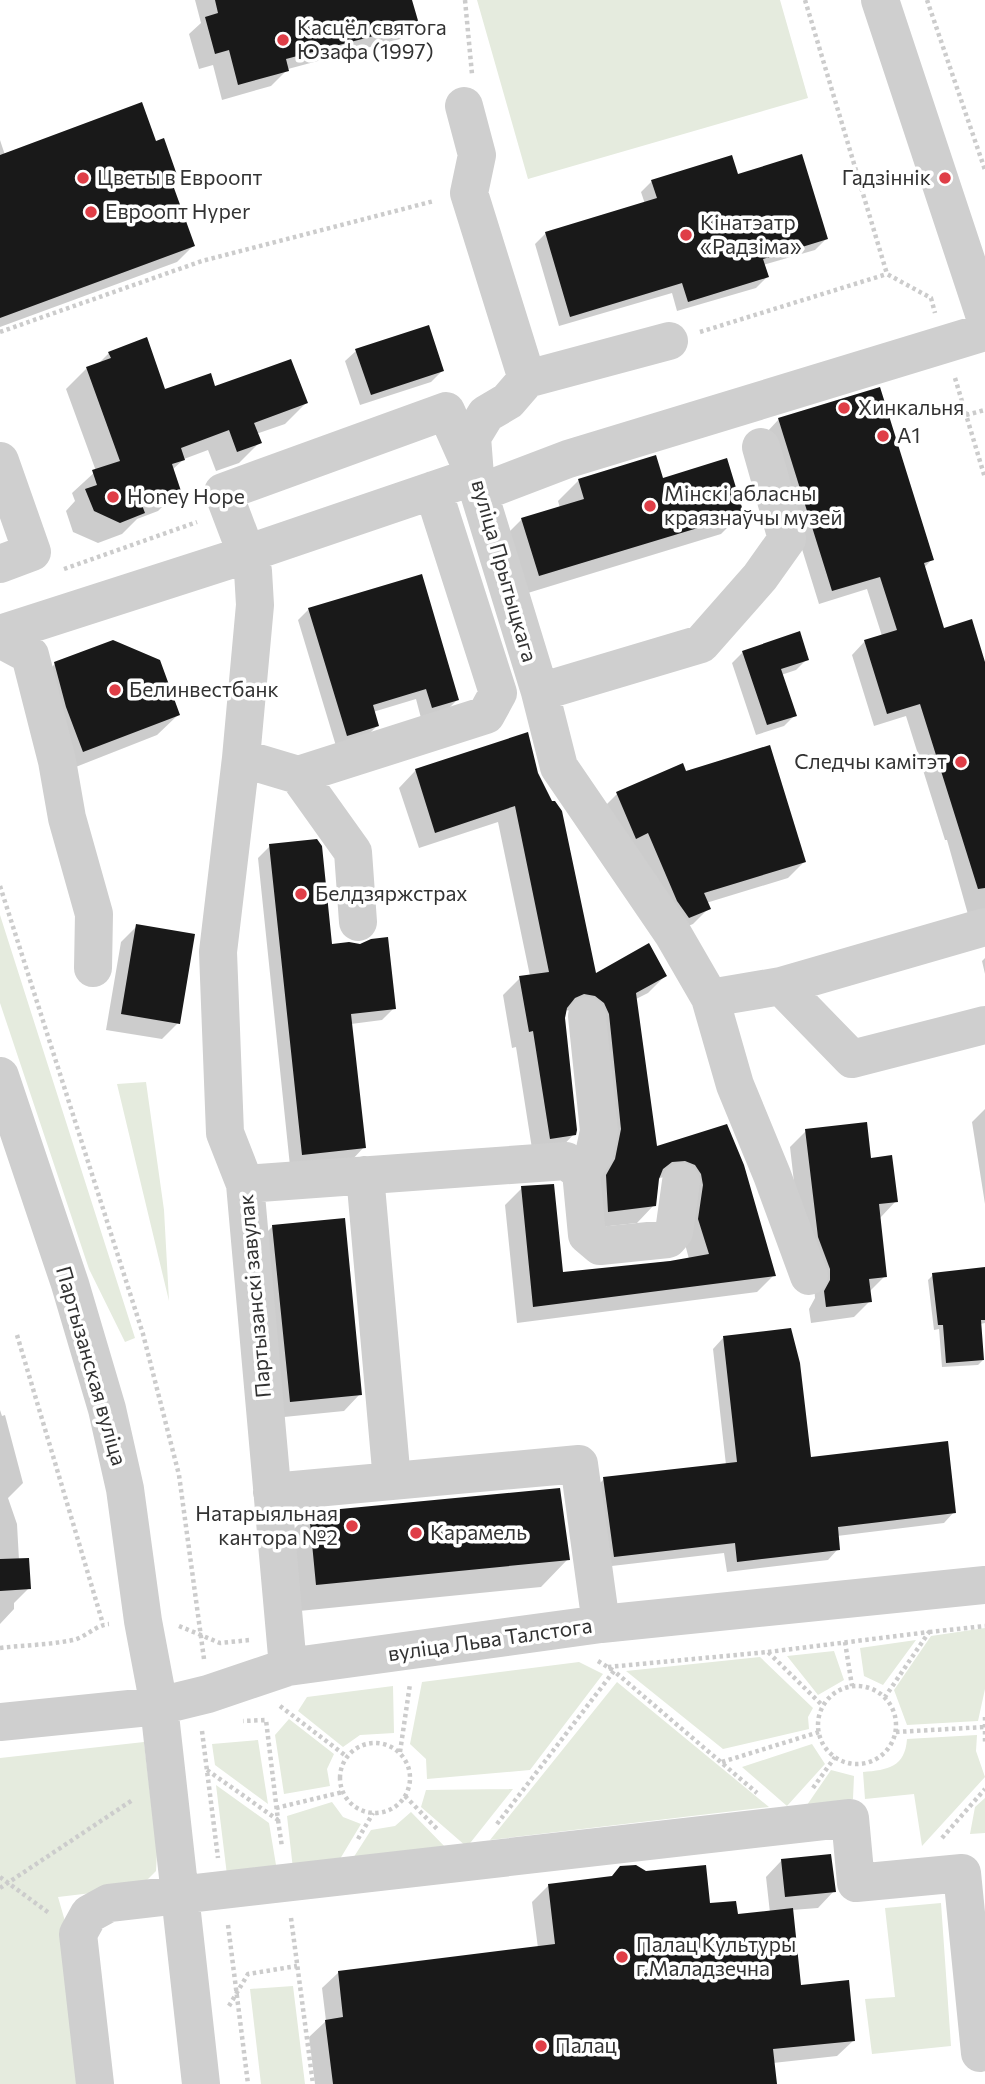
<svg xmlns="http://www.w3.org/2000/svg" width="985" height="2084" font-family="Commissioner,sans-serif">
  <rect width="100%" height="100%" fill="#fff"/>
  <!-- green -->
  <path fill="#e5ebde" d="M477,0H780L808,98L528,179Z
    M0,915L135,1338L125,1342L89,1269L0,1003Z
    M146,1082L164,1210L169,1301L117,1084Z
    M985,1628V1689L978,1721L907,1725L894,1690L931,1636Z
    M916,1640L883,1685L864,1676L860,1648Z
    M834,1651L844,1680L818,1695L787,1656Z
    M760,1657L813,1708L808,1717L809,1729L723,1749L626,1671Z
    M579,1662L603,1674L530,1770L427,1779L426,1759L410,1744L422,1682Z
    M617,1682L769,1807L490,1840Z
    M393,1686L394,1733L360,1735L343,1747L298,1711L307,1697Z
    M289,1719L334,1754L327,1769L330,1786L284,1794L275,1735Z
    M977,1735L976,1751L985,1777L922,1846L914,1794L865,1799L863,1772C888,1770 905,1767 907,1739Z
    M258,1740L268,1804L215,1765L212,1744Z
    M144,1742L157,1852L156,1871L147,1880L134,1888L58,1897L112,2084H0V1758Z
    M812,1744L825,1764L787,1806L742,1767Z
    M831,1770L854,1776L853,1799L807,1805Z
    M216,1785L269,1823L277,1871L227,1875Z
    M513,1789L467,1847L421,1807L426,1790Z
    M985,1798V1833L970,1834L975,1807Z
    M332,1802L343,1817L361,1824L337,1864L293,1869L287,1816Z
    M411,1812L449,1851L350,1863L371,1830L395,1826Z
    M941,1903L951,2046L872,2054L865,1999L895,1997L885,1908Z
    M293,1986L305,2084H261L250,1989Z"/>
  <!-- shadow -->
  <path fill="#0003" d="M195,0H410L417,23L400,39L288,69L271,86L222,100L213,65L199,69L189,34L201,23Z
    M0,140L5,155L175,174L169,180L193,246L177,262L0,327Z
    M737,176L826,239L815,250L763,265L767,277L756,288L677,311L672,293L559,326L535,244L546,233L645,204L641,192L652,181Z
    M356,351L442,371L431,382L360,405L345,361Z
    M109,353L164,392L214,388L306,403L285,424L256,434L260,442L239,463L216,471L208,450L184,459L172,470L179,490L158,511L137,519L122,534L98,543L73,532L66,511L75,501L72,493L96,471L66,389L87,368L98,364Z
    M779,419L932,559L924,568L943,630L985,668V923L969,918L947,840H945L906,716L874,726L852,655L865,641L882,636L867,589L819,604L766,433Z
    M579,480H662L742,513L721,534L518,596L501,540L522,519L560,508L558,501Z
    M309,609L457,700L446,711L421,718L416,699L373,712L377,726L366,737L336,746L298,620Z
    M743,652L807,659L796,670L781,675L795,715L784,726L756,735L732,663Z
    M55,664L178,715L157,735L63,772L34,684Z
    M526,734L595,976H665L648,993L636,999L656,1148L726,1126L774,1275L757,1292L517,1323L505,1205L522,1188L562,1274L689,1259L667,1177L658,1178L654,1205L637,1223L591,1228L578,1012L565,1010L563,1018L574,1134L557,1152L533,1155L516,1047L512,1048L503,995L520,978L530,976L498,822L419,848L399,788L415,771Z
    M617,794L804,862L788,878L706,903L709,908L693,924L672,933L601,810Z
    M270,846L331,945L394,1008L382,1020L351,1024L364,1147L352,1160L290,1166L258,858Z
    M137,926L178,1023L162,1039L106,1030L121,942Z
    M985,958V974L982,961Z
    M985,1109V1204L972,1122Z
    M806,1131L870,1160L896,1201L880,1218L885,1276L869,1292L870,1301L854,1317L811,1323L809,1309L815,1298L814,1286L802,1253L790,1147Z
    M273,1226L360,1394L344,1411L274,1418L257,1242Z
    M933,1275L985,1282V1323L980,1324L983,1360L978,1365L942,1367L939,1329L934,1330L928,1280Z
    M723,1338L810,1458L954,1512L944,1523L837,1536L838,1549L828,1560L727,1572L724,1553L603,1567L593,1490L604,1479L726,1465L713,1349Z
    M0,1410L2,1416L5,1415L23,1483L8,1498L17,1524L19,1560L29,1588L14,1603V1609L0,1624Z
    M310,1513L568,1559L541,1587L289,1612L282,1541Z
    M782,1860L834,1891L818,1908L792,1910L799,1987L854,2040L837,2056L773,2063L775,2084H315L309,2037L326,2021L322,1988L339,1972L538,1948L532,1902L548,1886L708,1905L736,1916L770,1913L766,1877Z"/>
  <!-- building -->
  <path fill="#191919" d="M215,0H412L419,24L286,59L289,71L238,85L229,50L215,54L205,17L218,13Z
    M142,102L156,141L164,138L177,175L170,177L195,246L0,318V155Z
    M802,154L828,239L763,259L769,277L688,302L682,283L570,317L545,232L657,198L651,180L732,155L738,174Z
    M429,325L444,371L371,395L355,349Z
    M147,337L165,389L211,373L215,386L291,359L308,403L254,423L262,443L237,452L229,430L181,448L185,460L172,464L181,491L142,505L145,513L120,523L94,511L85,489L97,485L92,470L120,461L86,367L111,358L108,352Z
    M880,387L934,560L924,563L944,628L972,619L985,662V888L978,889L920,704L887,714L864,640L897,630L880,577L832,591L778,418Z
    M656,455L663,478L727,458L744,514L539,576L521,518L584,499L578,479Z
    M422,574L459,700L432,708L426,689L373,705L379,726L347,736L308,608Z
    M800,631L809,660L781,669L797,716L767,725L742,651Z
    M113,640L160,660L180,715L83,752L66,707L54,662Z
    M528,732L538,773L552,801H555L562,811L596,973L649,943L667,976L636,993L657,1146L727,1124L744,1165L776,1276L533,1307L521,1186L554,1184L563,1272L670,1261L709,1254L698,1219L703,1185L701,1174L695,1165L685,1161L672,1162L663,1169L659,1179L656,1206L608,1212L606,1175L615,1159L621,1129L609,1014L604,1003L595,996L584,994L575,998L567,1008L565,1018L577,1130L576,1135L550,1139L533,1031L529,1032L519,976L549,972L515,806L435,833L415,769Z
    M770,745L806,862L704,893L711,909L689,918L677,901L648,833L636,839L616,792L683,763L686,771Z
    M317,839L322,846L332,944L349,942L360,944L371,939L388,937L396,1009L351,1014L366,1148L302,1155L269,844Z
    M136,924L195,934L180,1024L121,1014Z
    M867,1122L871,1158L892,1155L898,1202L879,1204L887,1277L869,1279L872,1302L826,1307L824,1291L830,1280V1269L818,1237L805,1129Z
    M345,1218L362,1395L290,1402L272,1225Z
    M985,1267V1320H981L984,1360L946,1363L943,1325H938L932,1273Z
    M791,1328L800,1363L811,1457L948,1441L956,1513L838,1527L840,1550L737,1562L735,1543L614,1557L603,1477L737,1462L723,1336Z
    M560,1488L570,1560L316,1585L309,1512Z
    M29,1558L31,1589L0,1591V1559Z
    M831,1854L836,1892L785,1897L781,1859Z
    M636,1865L646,1871L706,1865L710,1903L736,1901L738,1914L793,1908L801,1985L849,1980L855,2041L773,2049L777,2084H333L325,2020L343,2017L338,1971L555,1944L548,1884L612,1876L620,1866Z"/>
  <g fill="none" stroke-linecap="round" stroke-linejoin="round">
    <!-- path -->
    <path stroke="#ccc" stroke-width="4.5" stroke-dasharray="3.5 3.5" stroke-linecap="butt" d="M465,0L472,74
      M805,0L887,274L931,298L935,313
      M927,0L985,170
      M0,332L202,261L434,201
      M700,332L887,274
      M955,378L985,478
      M966,415L985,410
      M64,569L197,522
      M0,886L143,1334L179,1475L204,1659
      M17,1335L103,1624
      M179,1626L220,1643L250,1640
      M929,1632L985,1626
      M845,1642L852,1686
      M0,1648C24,1645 49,1645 73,1640C86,1637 96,1625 109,1624
      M768,1652L929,1632L885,1697
      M598,1661L614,1671
      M608,1667L768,1652L823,1706
      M818 1725a39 39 0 1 1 78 0a39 39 0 1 1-78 0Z
      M280,1706L346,1756
      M985,1717V1744
      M202,1731L218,1858
      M896,1732L985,1727
      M340 1778a35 35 0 1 1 70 0a35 35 0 1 1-70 0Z
      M400,1752L410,1684
      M722,1762L819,1732
      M207,1770L278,1820L266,1720L243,1721
      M813,1788L835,1757
      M405,1796L439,1831
      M276,1808L343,1792
      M278,1820L282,1847
      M497,1824L614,1671L757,1793
      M942,1838L985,1789
      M358,1839L373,1813
      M0,1877L49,1913
      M0,1888L134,1799
      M291,1918L313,2084
      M228,1925L248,2084
      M229,2006L248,1974L297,1966"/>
    <!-- minor -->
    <path stroke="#cfcfcf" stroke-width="38" d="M880,0L985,317
      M464,106L477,155L469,193L527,379L508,401L486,414L472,437L475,476L479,493L540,692L559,767L673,934L710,998L781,986L985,927
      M527,379L669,341
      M0,461L32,552L0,564
      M479,493L568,459L985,332
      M0,634L233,559L246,554L475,476L446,411L223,492L253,571L255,605L241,758L218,952L225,1133L245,1184L288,1667
      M0,639L30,655L57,761L67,818L94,914L93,968
      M540,692L701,644L760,577L787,539L761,447
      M241,758L298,775L353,852L358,922
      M298,775L486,715L498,693L433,490
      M781,986L852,1059L985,1025
      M710,998L735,1085L772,1175L809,1276
      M0,1076L70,1284L107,1409L125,1489L143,1621L159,1706L201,2084
      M581,1172L594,1154L599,1131L587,1016
      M365,1175L392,1481
      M245,1184L566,1161L581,1172L587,1235L600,1246L668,1239L674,1232L681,1182
      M272,1492L579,1464L601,1624
      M0,1722L159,1706L208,1694L288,1667L601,1624L985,1585
      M95,2084L78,1934L89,1914L109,1903L850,1818L856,1883L962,1873L980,2053"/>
  </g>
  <!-- markers -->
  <g fill="#df3e47" stroke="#fff" stroke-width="2.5">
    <circle cx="283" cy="40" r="7"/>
    <circle cx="83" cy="178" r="7"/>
    <circle cx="945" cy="178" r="7"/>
    <circle cx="91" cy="212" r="7"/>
    <circle cx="686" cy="235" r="7"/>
    <circle cx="844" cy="408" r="7"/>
    <circle cx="883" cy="436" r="7"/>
    <circle cx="113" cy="497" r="7"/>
    <circle cx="650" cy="506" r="7"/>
    <circle cx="115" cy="690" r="7"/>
    <circle cx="961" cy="762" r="7"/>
    <circle cx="301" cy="894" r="7"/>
    <circle cx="352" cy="1526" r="7"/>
    <circle cx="416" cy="1533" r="7"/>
    <circle cx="622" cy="1957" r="7"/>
    <circle cx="541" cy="2046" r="7"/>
  </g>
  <g text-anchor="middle" stroke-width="7" stroke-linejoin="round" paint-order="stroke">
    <!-- poi labels -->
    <g font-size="21" fill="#323232" stroke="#fff" text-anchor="start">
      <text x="297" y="35">Касцёл святога<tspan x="297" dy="24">Юзафа (1997)</tspan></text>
      <text x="97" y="185">Цветы в Евроопт</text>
      <text x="931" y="185" text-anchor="end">Гадзіннік</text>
      <text x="105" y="219">Евроопт Hyper</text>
      <text x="700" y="230">Кінатэатр<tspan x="700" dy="24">«Радзіма»</tspan></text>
      <text x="858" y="415">Хинкальня</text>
      <text x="897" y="443">A1</text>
      <text x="664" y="501">Мінскі абласны<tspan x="664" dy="24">краязнаўчы музей</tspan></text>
      <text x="127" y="504">Honey Hope</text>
      <text x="129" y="697">Белинвестбанк</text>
      <text x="947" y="769" text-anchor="end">Следчы камітэт</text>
      <text x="315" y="901">Белдзяржстрах</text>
      <text x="338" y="1521" text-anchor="end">Натарыяльная<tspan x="338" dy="24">кантора №2</tspan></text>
      <text x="430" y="1540">Карамель</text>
      <text x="636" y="1952">Палац Культуры<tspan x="636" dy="24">г.Маладзечна</tspan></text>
      <text x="555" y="2053">Палац</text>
    </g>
    <!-- street labels -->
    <g font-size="21" fill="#323232" stroke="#fff">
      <text transform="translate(504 571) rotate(74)" y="7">вуліца Прытыцкага</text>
      <text transform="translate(255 1296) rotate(-95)" y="7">Партызанскі завулак</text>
      <text transform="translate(91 1366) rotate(74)" y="7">Партызанская вуліца</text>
      <text transform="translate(490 1640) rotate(-8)" y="7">вуліца Льва Талстога</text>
    </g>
  </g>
</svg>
